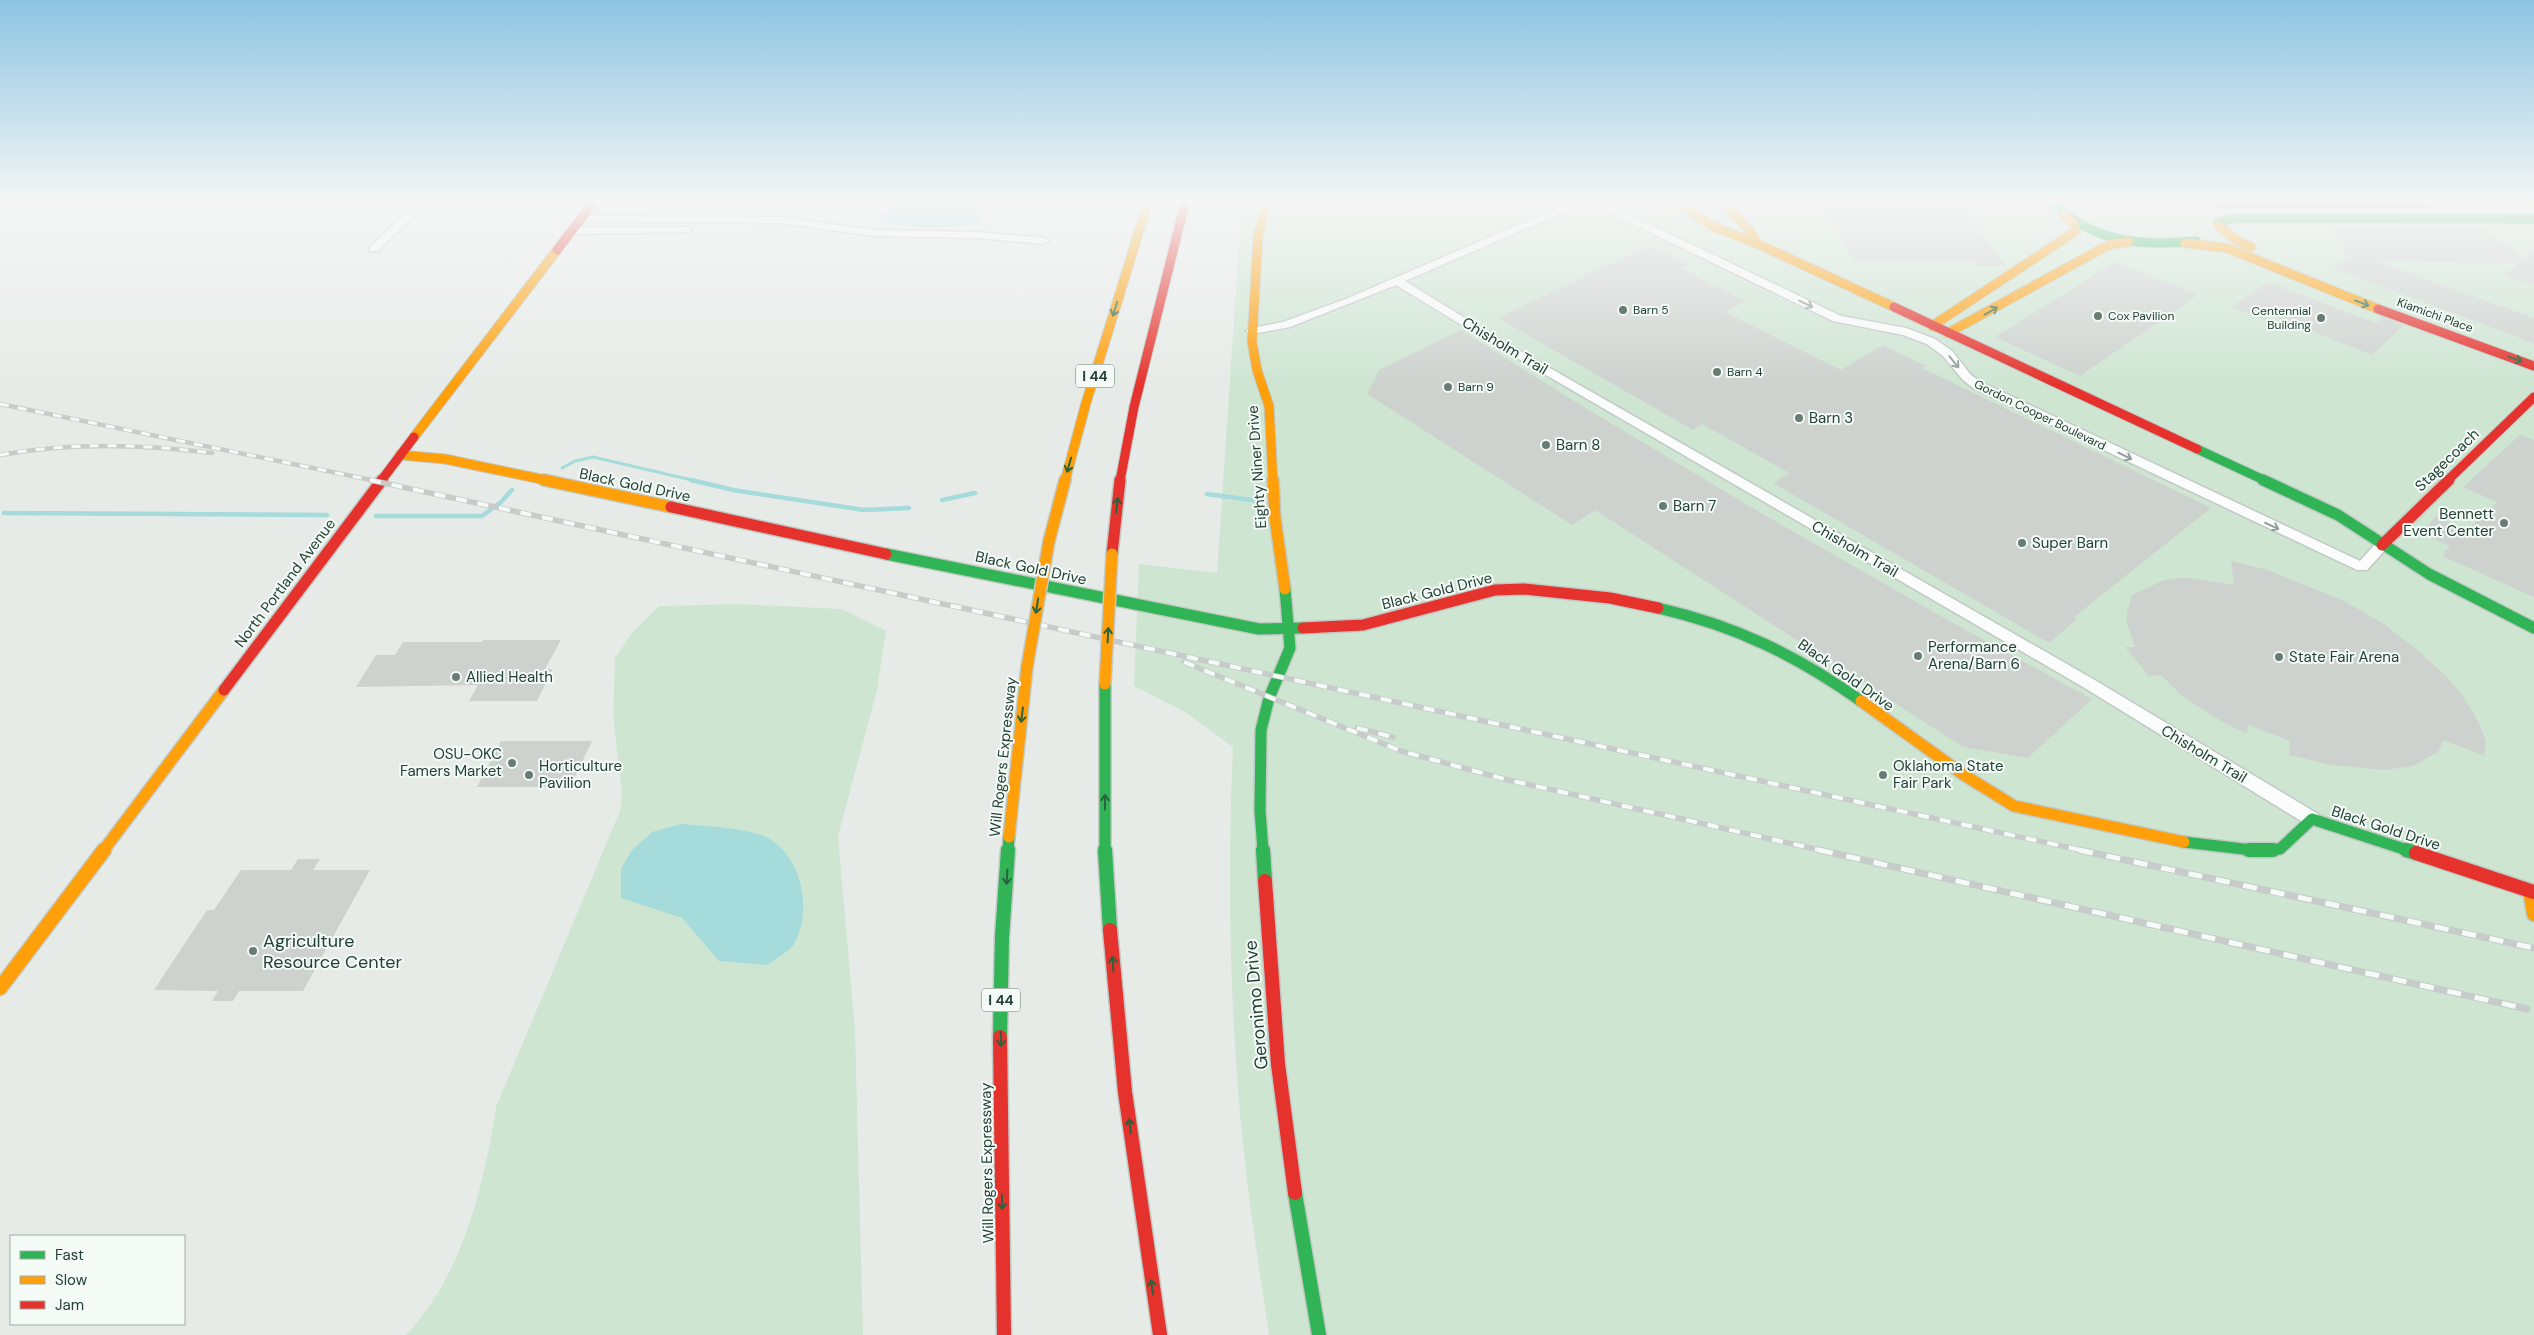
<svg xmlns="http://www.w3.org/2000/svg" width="2534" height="1335" font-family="'DM Sans',sans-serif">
  <rect width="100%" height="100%" fill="#e6ebe8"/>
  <!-- green -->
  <path fill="#cee5d2" d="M1250,199H2534V1335H1269C1256,1249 1243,1163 1237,1076C1229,967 1228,857 1233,747L1185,712L1134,686L1139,564L1217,573L1240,229Z
    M737,604L842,609L886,631L877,690L838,836L855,1030L863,1335H406C463,1275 484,1185 496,1107L620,811L622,795L613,715L615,658L633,632L659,606Z"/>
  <!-- water -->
  <path fill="#a5dbdb" d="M914,199C937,199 964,196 982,213L981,222C961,230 898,229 880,219L883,213Z
    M681,824C703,826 750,828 768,838C802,857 813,911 794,944C789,952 775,959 767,965L719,961L682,918L621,898V869L632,850L652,832Z"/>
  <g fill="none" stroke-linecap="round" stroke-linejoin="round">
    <!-- stream-far1 -->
    <path stroke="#a5dbdb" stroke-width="3" d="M562,468L575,461L593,457L696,481"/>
    <!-- stream -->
    <path stroke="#a5dbdb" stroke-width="4.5" d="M691,480L733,490L864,510L909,508
      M1207,494L1259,501
      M942,500L975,493
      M4,513L327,515
      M376,516H482L501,502L512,490"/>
  </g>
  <!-- building -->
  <path fill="#cdd2cf" d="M1815,199H1955L2006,266H1977L1973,261H1854Z
    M2332,228H2485L2523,259L2534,249V285L2505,275L2519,263L2375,261L2534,318V343L2332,268L2349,257L2340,253L2347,249L2335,238L2343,237Z
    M1649,246L1690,264L1681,269L1746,301L1725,312L1841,370L1883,345L1926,366L1922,368L2211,508L2074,617L2076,620L2049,643L1773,483L1789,473L1702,424L1693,430L1498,318Z
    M2115,262L2198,295L2080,376L1995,337Z
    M2268,282L2376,323L2382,317L2404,325L2372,355L2271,315L2264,320L2232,307Z
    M1461,330L1569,398L1749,506L1937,614L2092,699L2028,758L1963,747L1595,510L1572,525L1367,394L1379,370Z
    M2520,435L2534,440V597L2442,556L2450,546L2422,533L2436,516L2467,530L2497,502L2463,487Z
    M2231,561L2268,570L2344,601L2384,624L2415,648L2446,676L2462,695L2477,719L2486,741L2484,756L2444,740L2438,752L2413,766L2385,770L2331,765L2289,755L2290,741L2248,725L2247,734L2221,721L2183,697L2161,675L2149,676L2125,647H2135L2127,623V611L2132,595L2162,581L2176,578H2189L2234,585Z
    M483,640H561L545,669H553L537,701H469L478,685L356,687L376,655H395L403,642H482Z
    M501,741H592L570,787H477Z
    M298,859H320L313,870H370L303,991H239L233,1001H212L218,991L154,990L207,910H214L241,870H291Z"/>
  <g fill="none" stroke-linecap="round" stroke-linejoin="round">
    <defs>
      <path id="street" d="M420,199H431L378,251H370V247Z
        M1578,199H1597L1841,316L1906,328L1935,339L1952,351L1971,375L1981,382L2360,561L2377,542H2387L2389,545L2387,548L2367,570H2357L1973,388L1963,380L1943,356L1927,344L1903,335L1833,321L1587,202L1405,281L1499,339L2093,679L2318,814L2320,819L2318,824L2312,826L2306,824L2083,687L1491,343L1396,285L1290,327L1252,334L1246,331L1252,328L1283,322L1346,299Z
        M580,216L780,217L874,230L978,232L1044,238L1049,241L1044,244L978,238L874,236L780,223L576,221L575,219Z
        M687,227L692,230L691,232L571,234L566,231L571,228Z"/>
      <path id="fast-far2" d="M2049,199C2091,242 2139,247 2196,241
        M2218,222L2237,218L2534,219
        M2197,449L2266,481"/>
      <path id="fast-far1" d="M2263,480L2338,515L2429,574L2534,628
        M886,554L1259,629L1303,628
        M1658,608C1736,626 1796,655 1861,701
        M1105,684V851
        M2184,842L2260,851
        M1008,851L1009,837
        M1263,851L1260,810L1261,730L1269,698L1290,648L1285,589
        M2260,851L2280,849L2312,819L2410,851"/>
      <path id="fast" d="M1105,850L1110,930
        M1263,850L1265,881
        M2249,850H2273
        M2406,850L2416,853
        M1000,1037L1002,937L1008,850
        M1295,1193L1319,1335"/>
      <path id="slow-far2" d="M1267,199L1258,237L1252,342L1257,370L1269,406L1273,481
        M1672,199L1712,226L1758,244L1894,307
        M1720,199L1750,231L1758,244
        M2432,202H2534
        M2218,225L2235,239L2251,247
        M2185,243L2227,248L2378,309
        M1932,326L2076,231L2073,223L2065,216
        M1948,333L2103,248L2112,244L2128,242
        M414,437L557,250
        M400,455L445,459L550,481
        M1065,481L1086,403L1149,199"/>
      <path id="slow-far1" d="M544,480L671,507
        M1273,480L1275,518L1285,589
        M1049,541L1065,480
        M1861,701L1964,775L2014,806L2184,842
        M1009,837L1027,667
        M103,851L224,690"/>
      <path id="slow" d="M2530,891L2534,914
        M0,988L104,850"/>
      <path id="jam-far2" d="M2202,199L2225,203L2432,202
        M557,250L596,199
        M1894,307L2197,449
        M2378,309L2534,366
        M381,481L414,437
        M1120,481L1134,407L1186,199
        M2447,481L2534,397"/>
      <path id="jam-far1" d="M671,507L886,554
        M2382,545L2449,480
        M1112,554L1120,480
        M1303,628L1363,625L1495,590L1524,589L1610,598L1658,608
        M224,690L382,480"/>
      <path id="jam" d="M2416,853L2534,892
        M1265,881L1278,1064L1295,1193
        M1110,930L1125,1092L1160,1335
        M1000,1037L1004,1335"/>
    </defs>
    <!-- street casing -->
    <use href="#street" stroke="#c3c8c5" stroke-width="3"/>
    <!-- fast-far2 casing -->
    <use href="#fast-far2" stroke="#c1c9c5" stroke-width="11"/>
    <!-- fast-far1 casing -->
    <use href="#fast-far1" stroke="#c1c9c5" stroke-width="14"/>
    <!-- fast casing -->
    <use href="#fast" stroke="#c1c9c5" stroke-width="17"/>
    <!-- slow-far2 casing -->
    <use href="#slow-far2" stroke="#c1c9c5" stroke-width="11"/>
    <!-- slow-far1 casing -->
    <use href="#slow-far1" stroke="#c1c9c5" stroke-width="14"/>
    <!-- slow casing -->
    <use href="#slow" stroke="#c1c9c5" stroke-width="17"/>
    <!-- jam-far2 casing -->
    <use href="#jam-far2" stroke="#c1c9c5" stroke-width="11"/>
    <!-- jam-far1 casing -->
    <use href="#jam-far1" stroke="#c1c9c5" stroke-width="14"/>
    <!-- jam casing -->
    <use href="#jam" stroke="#c1c9c5" stroke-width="17"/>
    <!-- street -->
    <use href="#street" fill="#fbfcfc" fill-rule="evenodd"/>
    <!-- fast-far2 -->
    <use href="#fast-far2" stroke="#30b455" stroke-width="9"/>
    <!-- fast-far1 -->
    <use href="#fast-far1" stroke="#30b455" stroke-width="11"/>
    <!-- fast -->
    <use href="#fast" stroke="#30b455" stroke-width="14"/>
    <!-- slow-far2 -->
    <use href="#slow-far2" stroke="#ff9f0a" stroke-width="9"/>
    <!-- slow-far1 -->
    <use href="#slow-far1" stroke="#ff9f0a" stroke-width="11"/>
    <!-- slow -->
    <use href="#slow" stroke="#ff9f0a" stroke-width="14"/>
    <!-- jam-far2 -->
    <use href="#jam-far2" stroke="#e5322d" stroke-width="9"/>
    <!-- jam-far1 -->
    <use href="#jam-far1" stroke="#e5322d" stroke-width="11"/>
    <!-- jam -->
    <use href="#jam" stroke="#e5322d" stroke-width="14"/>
    <defs>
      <path id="rail-far2" d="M0,404L376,481
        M0,455C71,442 141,444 212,453"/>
      <path id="rail-far1" d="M370,480L2085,851
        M1184,662L1401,751L1504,779L1824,851
        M1357,728L1393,737"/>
      <path id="rail" d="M1819,850L2527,1009
        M2079,850L2534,948"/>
    </defs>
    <!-- rail-far2 casing -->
    <use href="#rail-far2" stroke="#c7ccca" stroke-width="4.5"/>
    <!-- rail-far1 casing -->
    <use href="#rail-far1" stroke="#c7ccca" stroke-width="5.5"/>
    <!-- rail casing -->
    <use href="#rail" stroke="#c7ccca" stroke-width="7"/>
    <!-- rail-far2 -->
    <use href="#rail-far2" stroke="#f4faf6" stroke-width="3" stroke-dasharray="9" stroke-linecap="butt"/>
    <!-- rail-far1 -->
    <use href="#rail-far1" stroke="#f4faf6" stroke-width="4" stroke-dasharray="11" stroke-linecap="butt"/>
    <!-- rail -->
    <use href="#rail" stroke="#f4faf6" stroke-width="5" stroke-dasharray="14" stroke-linecap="butt"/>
    <defs>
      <path id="slow-bridge" d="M1027,667L1049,541
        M1105,684L1112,554"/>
    </defs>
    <!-- slow-bridge casing -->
    <use href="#slow-bridge" stroke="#c2cac7" stroke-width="14" stroke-linecap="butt"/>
    <!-- slow-bridge -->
    <use href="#slow-bridge" stroke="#ff9f0a" stroke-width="11"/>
  </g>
  <!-- one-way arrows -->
  <defs><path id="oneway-shaft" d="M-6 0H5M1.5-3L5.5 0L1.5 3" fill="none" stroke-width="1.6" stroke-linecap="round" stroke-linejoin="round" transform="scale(1.25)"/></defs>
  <g stroke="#26633e">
    <use href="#oneway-shaft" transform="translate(2362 303) rotate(21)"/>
    <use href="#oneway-shaft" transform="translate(1115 309) rotate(107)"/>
    <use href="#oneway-shaft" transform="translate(1991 311) rotate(-30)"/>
    <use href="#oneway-shaft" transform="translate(2515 359) rotate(20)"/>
    <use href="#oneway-shaft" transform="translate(1069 465) rotate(106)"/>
    <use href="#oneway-shaft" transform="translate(1117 505) rotate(-83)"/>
    <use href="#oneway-shaft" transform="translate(1037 606) rotate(99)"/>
    <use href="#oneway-shaft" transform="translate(1108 635) rotate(-87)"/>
    <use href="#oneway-shaft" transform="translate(1022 715) rotate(97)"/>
    <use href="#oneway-shaft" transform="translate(1105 802) rotate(-90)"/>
    <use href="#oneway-shaft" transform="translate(1007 877) rotate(93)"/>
    <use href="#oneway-shaft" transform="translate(1113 964) rotate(-93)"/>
    <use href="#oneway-shaft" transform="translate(1001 1039) rotate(90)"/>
    <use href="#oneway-shaft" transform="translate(1130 1126) rotate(-96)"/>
    <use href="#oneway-shaft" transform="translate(1002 1202) rotate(89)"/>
    <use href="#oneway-shaft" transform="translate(1152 1287) rotate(-99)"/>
  </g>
  <g stroke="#8e9e98">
    <use href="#oneway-shaft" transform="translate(1806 304) rotate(26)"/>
    <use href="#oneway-shaft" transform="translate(1954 362) rotate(51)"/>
    <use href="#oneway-shaft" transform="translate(2125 456) rotate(26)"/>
    <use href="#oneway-shaft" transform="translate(2272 526) rotate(25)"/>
  </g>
  <!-- sky -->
  <linearGradient id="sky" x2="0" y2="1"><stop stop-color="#8dc4e3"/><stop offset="0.52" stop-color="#f4f6f5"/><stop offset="1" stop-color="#f4f6f5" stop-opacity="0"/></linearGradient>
  <rect width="2534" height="386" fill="url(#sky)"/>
  <!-- markers -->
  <g fill="#677c73" stroke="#f4faf6" stroke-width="2">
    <circle cx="1623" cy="310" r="5"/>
    <circle cx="2098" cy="316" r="5"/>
    <circle cx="2321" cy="318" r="5"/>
    <circle cx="1717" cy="372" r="5"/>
    <circle cx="1448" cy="387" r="5"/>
    <circle cx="1799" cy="418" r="5"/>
    <circle cx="1546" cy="445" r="5"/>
    <circle cx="1663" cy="506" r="5"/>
    <circle cx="2504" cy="523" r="5"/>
    <circle cx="2022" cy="543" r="5"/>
    <circle cx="1918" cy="656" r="5"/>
    <circle cx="2279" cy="657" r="5"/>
    <circle cx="456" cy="677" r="5"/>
    <circle cx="512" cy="763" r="5"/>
    <circle cx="529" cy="775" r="5"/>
    <circle cx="1883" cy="775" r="5"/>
    <circle cx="253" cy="951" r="5"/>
  </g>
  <g text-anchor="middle" stroke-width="4" stroke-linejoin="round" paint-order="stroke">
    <!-- far-poi labels -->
    <g font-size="12" fill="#224034" stroke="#f4faf6" text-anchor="start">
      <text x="1633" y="314">Barn 5</text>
      <text x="2311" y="315" text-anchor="end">Centennial<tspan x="2311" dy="14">Building</tspan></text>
      <text x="2108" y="320">Cox Pavilion</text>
      <text x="1727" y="376">Barn 4</text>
      <text x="1458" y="391">Barn 9</text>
    </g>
    <!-- far-street labels -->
    <g font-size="12" fill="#224034" stroke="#f4faf6">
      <text transform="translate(2435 315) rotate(20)" y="4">Kiamichi Place</text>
      <text transform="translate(2040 415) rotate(26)" y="4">Gordon Cooper Boulevard</text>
    </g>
    <!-- shield labels -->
    <g fill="#f4faf6" stroke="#61786e" stroke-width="1">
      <rect x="1076" y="364.5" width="38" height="23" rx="4"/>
      <rect x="982" y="988.5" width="38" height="23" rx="4"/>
    </g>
    <g font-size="14" font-weight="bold" fill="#224034">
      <text x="1095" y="381">I 44</text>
      <text x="1001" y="1005">I 44</text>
    </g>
    <!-- street labels -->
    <g font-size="15" fill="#224034" stroke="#f4faf6">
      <text transform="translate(1505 346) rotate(31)" y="5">Chisholm Trail</text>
      <text transform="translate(2447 460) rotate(-44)" y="5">Stagecoach</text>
      <text transform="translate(1257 467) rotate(-94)" y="5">Eighty Niner Drive</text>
      <text transform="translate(635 485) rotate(12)" y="5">Black Gold Drive</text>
      <text transform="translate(1855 549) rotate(30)" y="5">Chisholm Trail</text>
      <text transform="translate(1031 568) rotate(12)" y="5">Black Gold Drive</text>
      <text transform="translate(285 583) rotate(-53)" y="5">North Portland Avenue</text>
      <text transform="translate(1437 591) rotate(-14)" y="5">Black Gold Drive</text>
      <text transform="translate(1846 675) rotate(35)" y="5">Black Gold Drive</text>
      <text transform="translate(2204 754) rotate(31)" y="5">Chisholm Trail</text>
      <text transform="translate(1003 757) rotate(-84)" y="5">Will Rogers Expressway</text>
      <text transform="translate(2386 828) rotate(18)" y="5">Black Gold Drive</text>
      <text transform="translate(987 1163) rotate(-91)" y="5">Will Rogers Expressway</text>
    </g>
    <!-- poi labels -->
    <g font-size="15" fill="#224034" stroke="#f4faf6" text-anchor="start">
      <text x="1809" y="423">Barn 3</text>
      <text x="1556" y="450">Barn 8</text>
      <text x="1673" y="511">Barn 7</text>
      <text x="2494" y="519" text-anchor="end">Bennett<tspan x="2494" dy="17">Event Center</tspan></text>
      <text x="2032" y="548">Super Barn</text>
      <text x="1928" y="652">Performance<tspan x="1928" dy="17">Arena/Barn 6</tspan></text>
      <text x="2289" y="662">State Fair Arena</text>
      <text x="466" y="682">Allied Health</text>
      <text x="502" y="759" text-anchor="end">OSU-OKC<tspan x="502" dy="17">Famers Market</tspan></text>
      <text x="539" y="771">Horticulture<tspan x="539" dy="17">Pavilion</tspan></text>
      <text x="1893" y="771">Oklahoma State<tspan x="1893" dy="17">Fair Park</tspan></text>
    </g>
    <!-- near-poi labels -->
    <g font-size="18" fill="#224034" stroke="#f4faf6" text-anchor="start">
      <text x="263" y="947">Agriculture<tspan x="263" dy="21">Resource Center</tspan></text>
    </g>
    <!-- near-street labels -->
    <g font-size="18" fill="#224034" stroke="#f4faf6">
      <text transform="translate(1256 1005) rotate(-95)" y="6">Geronimo Drive</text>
    </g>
  </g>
  <!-- legend -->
  <rect x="10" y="1235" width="175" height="90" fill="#f4faf6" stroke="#a0b0a8"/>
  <rect x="20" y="1251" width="25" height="8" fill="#30b455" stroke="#a0b0a8"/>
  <text x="55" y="1260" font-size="15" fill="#224034">Fast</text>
  <rect x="20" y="1276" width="25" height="8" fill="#ff9f0a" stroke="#a0b0a8"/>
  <text x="55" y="1285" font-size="15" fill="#224034">Slow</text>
  <rect x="20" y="1301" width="25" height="8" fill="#e5322d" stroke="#a0b0a8"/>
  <text x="55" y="1310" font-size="15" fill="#224034">Jam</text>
</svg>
